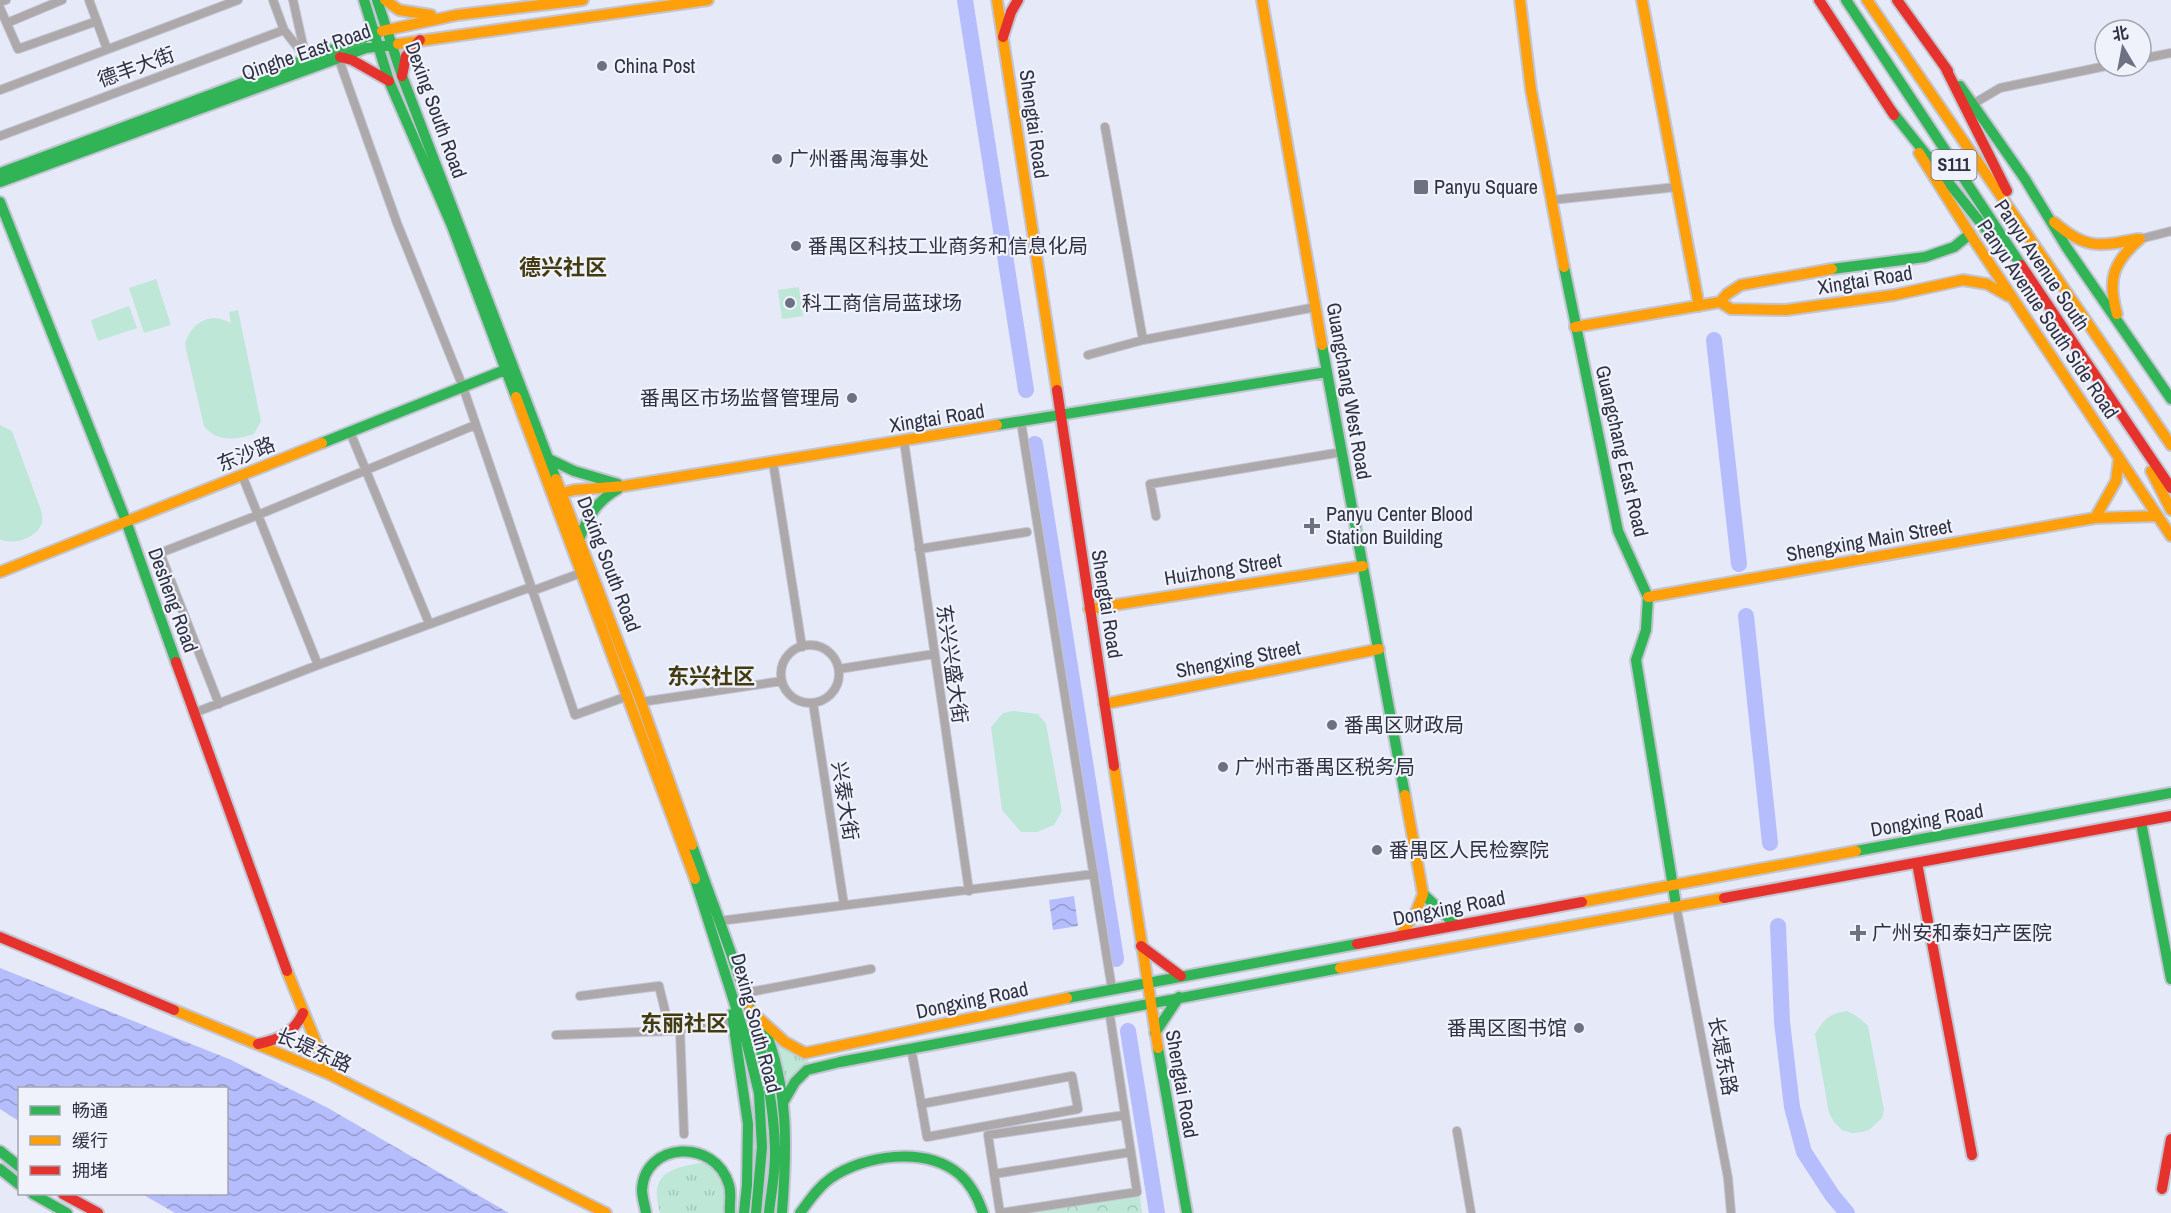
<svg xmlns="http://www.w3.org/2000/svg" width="2171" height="1213" font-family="'Archivo Narrow','Noto Sans SC',sans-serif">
  <defs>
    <pattern id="grass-tufts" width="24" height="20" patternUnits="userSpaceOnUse" patternTransform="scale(1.5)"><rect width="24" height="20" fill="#bee7d8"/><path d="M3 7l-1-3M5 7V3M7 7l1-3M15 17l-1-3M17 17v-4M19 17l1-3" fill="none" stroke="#a4c7bb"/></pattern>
    <pattern id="park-crowns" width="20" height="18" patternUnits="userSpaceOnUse" patternTransform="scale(1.5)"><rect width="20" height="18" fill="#bee7d8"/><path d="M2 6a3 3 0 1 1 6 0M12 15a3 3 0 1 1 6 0" fill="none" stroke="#a4c7bb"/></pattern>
    <pattern id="water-waves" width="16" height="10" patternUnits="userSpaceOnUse" patternTransform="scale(1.5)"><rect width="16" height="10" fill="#b6bdfd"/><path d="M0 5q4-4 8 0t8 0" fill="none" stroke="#949ace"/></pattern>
  </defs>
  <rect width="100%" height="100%" fill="#e6e9f8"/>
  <!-- grass -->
  <path fill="url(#grass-tufts)" d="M773,1037L809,1061L784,1086Z
    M706,1162L722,1177L725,1193V1213H660C648,1172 671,1168 706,1162Z"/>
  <!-- park -->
  <path fill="url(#park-crowns)" d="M1140,1195L1142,1213H1002Z"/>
  <!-- garden -->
  <path fill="#bee7d8" d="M156,279L171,325L144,333L129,288Z
    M799,287L803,316L782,319L778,290Z
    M129,306L137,328L98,341L91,320Z
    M238,310L261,421L254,434C236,440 216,442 204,426L185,345C190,323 210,311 231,323L229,312Z
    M0,425L12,431L42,513C42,516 43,519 42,523C37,538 13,546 0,539Z
    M1013,711L1038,714L1046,724L1062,811L1054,825L1037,832H1021L1002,810L991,727L1003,713Z
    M1847,1011L1858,1017L1868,1026L1884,1110L1882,1118L1869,1130L1863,1132L1852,1133L1842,1130L1834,1122L1829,1113L1815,1034C1823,1020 1830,1013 1847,1011Z"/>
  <!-- water -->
  <path fill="url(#water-waves)" d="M1074,896L1078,926L1053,930L1049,900Z
    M0,968L229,1059L268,1078L328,1108L509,1213H175L142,1194H226V1088H20L19,1121L0,1109Z"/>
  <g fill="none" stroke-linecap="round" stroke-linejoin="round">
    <!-- river -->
    <path stroke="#b6bdfd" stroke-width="16" d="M965,0L1026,390
      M1714,340L1739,564
      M1035,444L1116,959
      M1746,616L1770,843
      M1778,926L1782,1022L1792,1107L1804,1152L1832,1195L1847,1213
      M1128,1031L1157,1213"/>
    <defs>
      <path id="street" d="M89,0L107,49
        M273,0L284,30L306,58
        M293,0L305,54
        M0,2L6,0
        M0,8L18,49L97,21
        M7,23L62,0
        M338,57L397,223L463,387L575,715L628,696
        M2141,59L2171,53
        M0,90L238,0
        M1973,104L2000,88L2106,66
        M1105,127L1143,340L1316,307
        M0,136L284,30
        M1552,200L1677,187
        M2140,239L2171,231
        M1088,355L1143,340
        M1021,422L1112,989
        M350,432L429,623
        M904,441L969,891
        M773,462L802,647
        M242,475L318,665
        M1156,516L1150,484L1342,452
        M919,549L1027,532
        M532,591L581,573
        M781 674a29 29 0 1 1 58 0a29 29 0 1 1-58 0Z
        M839,669L934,654
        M641,702L782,681
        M813,703L844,905
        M219,704L160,553L258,515L475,425
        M194,713L318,665L531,587
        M1676,905L1728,1178L1731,1213
        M719,921L1094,874
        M745,993L871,969
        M580,996L659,986L670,1031
        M1109,1010L1137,1192L1000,1213L988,1135L1125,1115
        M680,1030L684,1134
        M556,1035L670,1031L733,1021
        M911,1049C917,1078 922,1108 927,1137L1078,1109L1072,1076L921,1104
        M1457,1131L1471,1213
        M994,1174L1131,1152"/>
      <path id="fast" d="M364,0L389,81L452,226L516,397
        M377,0L402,76L556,479
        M1846,0L2021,265
        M1960,86L2025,179L2067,248L2171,399
        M1890,109L1991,236
        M0,173L382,31
        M0,182L366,48L398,44
        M0,202L126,521L176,662
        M1564,267L1618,531L1648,597L1646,630L1636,660L1676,905
        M1832,269L1925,257L1954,247L1970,234
        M1322,345L1405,795
        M997,425L1327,372
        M322,443L505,370
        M549,459L574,471L618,484
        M580,537C588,516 598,500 618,489
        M2141,822L2171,979
        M692,845C726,944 772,1043 775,1149C776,1171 771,1192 769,1213
        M1856,851L2171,793
        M695,879L745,1036L759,1093L762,1147L756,1213
        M1423,894L1456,925
        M1067,998L1357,944
        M732,1014L748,1124L747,1185L744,1213
        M764,1027C789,1090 787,1147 782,1213
        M1155,1033L1179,997
        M1158,1048L1187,1213
        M784,1101L795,1082L807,1070L840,1062L1340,968
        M0,1151L20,1167
        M0,1169L20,1185
        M33,1194L67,1213
        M646,1213C645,1206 642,1197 642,1190C644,1142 715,1137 729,1185C732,1194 729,1204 730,1213
        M800,1213C809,1201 818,1187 831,1178C864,1155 925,1146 959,1174C971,1184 978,1198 983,1213"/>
      <path id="slow" d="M385,0L399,10L431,15
        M997,0L1057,390
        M1262,0L1322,345
        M1520,0L1531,90L1564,267
        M1642,0L1699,306
        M1867,0L2171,445
        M382,31L457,15L583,0
        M398,44L708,0
        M1919,153L1970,234L2171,536
        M2054,222C2085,249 2098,247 2137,239
        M1720,302L1731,309L1786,310L1894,295L1963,280L1987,284L2008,296
        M2117,314C2107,280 2113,262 2140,239
        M1575,327L1720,302L1727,294L1741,285L1832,269
        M516,397L695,879
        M2151,471L2171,510
        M556,479L641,702L692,845
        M556,495L574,490L624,486L997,425
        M2095,518L2116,481L2119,458
        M0,572L322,443
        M1648,597L2095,518L2157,516
        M1089,609L1363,566
        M1104,704L1379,649
        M1114,766L1158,1048
        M1582,902L1856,851
        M1400,936L1416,912L1423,894L1405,795
        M1340,968L1724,898
        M287,971L329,1074
        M174,1010L329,1074L606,1213
        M750,1010L785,1042L805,1053L1067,998"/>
      <path id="jam" d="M1819,0L1894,115
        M1897,0L1948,71
        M1003,37L1011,12L1018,0
        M340,57L352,60L389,81
        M1945,67L2007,191
        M402,76L406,56L420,40
        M2021,265L2171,488
        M1057,390L1114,766
        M176,662L287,971
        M1917,863L1972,1155
        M1724,898L2171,816
        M0,937L174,1010
        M1357,944L1582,902
        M1141,946L1181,976
        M258,1044C280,1039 293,1034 303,1013
        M2162,1189L2171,1139
        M63,1194L98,1213"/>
    </defs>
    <!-- street casing -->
    <use href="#street" stroke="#c3c5d2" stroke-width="10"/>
    <!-- fast casing -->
    <use href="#fast" stroke="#c3c5d2" stroke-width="14"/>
    <!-- slow casing -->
    <use href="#slow" stroke="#c3c5d2" stroke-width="14"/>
    <!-- jam casing -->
    <use href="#jam" stroke="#c3c5d2" stroke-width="14"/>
    <!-- street -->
    <use href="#street" stroke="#ada8aa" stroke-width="8"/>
    <!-- fast -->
    <use href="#fast" stroke="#30b455" stroke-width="10"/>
    <!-- slow -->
    <use href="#slow" stroke="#ff9f0a" stroke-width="10"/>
    <!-- jam -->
    <use href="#jam" stroke="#e5322d" stroke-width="10"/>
  </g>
  <!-- markers -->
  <g fill="#6e7182" stroke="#f0f2fb" stroke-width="2">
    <circle cx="602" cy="66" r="6"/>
    <circle cx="777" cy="159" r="6"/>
    <rect x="1413" y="179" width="16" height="16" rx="3"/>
    <circle cx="796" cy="246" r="6"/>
    <circle cx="790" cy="303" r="6"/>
    <circle cx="852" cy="398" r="6"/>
    <path d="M1309 517h6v6h6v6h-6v6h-6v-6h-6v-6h6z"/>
    <circle cx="1332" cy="725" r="6"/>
    <circle cx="1223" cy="767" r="6"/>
    <circle cx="1377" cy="850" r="6"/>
    <path d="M1855 924h6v6h6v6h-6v6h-6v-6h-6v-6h6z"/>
    <circle cx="1579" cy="1028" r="6"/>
  </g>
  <g text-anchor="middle" stroke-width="4.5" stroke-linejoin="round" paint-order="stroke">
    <!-- shield labels -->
    <rect fill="#f0f2fb" stroke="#686b7a" stroke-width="1.5" x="1931.5" y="150" width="45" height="30" rx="4.5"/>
    <g font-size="18" font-weight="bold" fill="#2e3142">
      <text x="1954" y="171">S111</text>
    </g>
    <!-- street labels -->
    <g font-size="20" fill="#2e3142" stroke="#f0f2fb">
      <text transform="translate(306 52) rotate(-19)" y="7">Qinghe East Road</text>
      <text transform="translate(136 67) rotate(-20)" y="7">德丰大街</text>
      <text transform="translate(436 110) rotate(70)" y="7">Dexing South Road</text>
      <text transform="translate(1034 124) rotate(82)" y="7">Shengtai Road</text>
      <text transform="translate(2042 265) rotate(56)" y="7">Panyu Avenue South</text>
      <text transform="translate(1865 280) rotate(-9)" y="7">Xingtai Road</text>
      <text transform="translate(2048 319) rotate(56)" y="7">Panyu Avenue South Side Road</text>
      <text transform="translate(1349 391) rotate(80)" y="7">Guangchang West Road</text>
      <text transform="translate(937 418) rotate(-9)" y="7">Xingtai Road</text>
      <text transform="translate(1622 451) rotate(77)" y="7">Guangchang East Road</text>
      <text transform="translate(246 454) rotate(-22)" y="7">东沙路</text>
      <text transform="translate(1869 540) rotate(-10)" y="7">Shengxing Main Street</text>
      <text transform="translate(609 564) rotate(69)" y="7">Dexing South Road</text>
      <text transform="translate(1223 569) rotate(-9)" y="7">Huizhong Street</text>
      <text transform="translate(173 600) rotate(70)" y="7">Desheng Road</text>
      <text transform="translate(1107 604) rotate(81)" y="7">Shengtai Road</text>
      <text transform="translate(1238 659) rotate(-11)" y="7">Shengxing Street</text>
      <text transform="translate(952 664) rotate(82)" y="7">东兴兴盛大街</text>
      <text transform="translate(845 801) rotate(81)" y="7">兴泰大街</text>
      <text transform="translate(1927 820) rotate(-10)" y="7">Dongxing Road</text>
      <text transform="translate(1449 908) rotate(-11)" y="7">Dongxing Road</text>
      <text transform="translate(972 1000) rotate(-12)" y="7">Dongxing Road</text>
      <text transform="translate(756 1023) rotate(75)" y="7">Dexing South Road</text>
      <text transform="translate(314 1050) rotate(24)" y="7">长堤东路</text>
      <text transform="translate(1723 1056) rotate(79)" y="7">长堤东路</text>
      <text transform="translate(1182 1084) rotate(80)" y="7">Shengtai Road</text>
    </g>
    <!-- poi labels -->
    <g font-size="20" fill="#2e3142" stroke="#f0f2fb" text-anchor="start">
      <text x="614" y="73">China Post</text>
      <text x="789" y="166">广州番禺海事处</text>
      <text x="1434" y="194">Panyu Square</text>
      <text x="808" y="253">番禺区科技工业商务和信息化局</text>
      <text x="802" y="310">科工商信局蓝球场</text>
      <text x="840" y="405" text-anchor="end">番禺区市场监督管理局</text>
      <text x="1326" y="521">Panyu Center Blood<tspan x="1326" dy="23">Station Building</tspan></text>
      <text x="1344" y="732">番禺区财政局</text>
      <text x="1235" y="774">广州市番禺区税务局</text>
      <text x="1389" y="857">番禺区人民检察院</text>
      <text x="1872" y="940">广州安和泰妇产医院</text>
      <text x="1567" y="1035" text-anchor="end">番禺区图书馆</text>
    </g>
    <!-- quarter labels -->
    <g font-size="22" font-weight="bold" fill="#433c12" stroke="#f0f2fb">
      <text x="563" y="275">德兴社区</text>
      <text x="711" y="684">东兴社区</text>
      <text x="684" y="1031">东丽社区</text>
    </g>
  </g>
  <!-- legend -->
  <rect x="18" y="1087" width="210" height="108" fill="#f0f2fb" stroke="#a2a5b1" stroke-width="1.5"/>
  <rect x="30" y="1106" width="30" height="9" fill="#30b455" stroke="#a2a5b1" stroke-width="1.5"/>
  <text x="72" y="1117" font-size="18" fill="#2e3142">畅通</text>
  <rect x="30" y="1136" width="30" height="9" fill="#ff9f0a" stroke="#a2a5b1" stroke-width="1.5"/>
  <text x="72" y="1147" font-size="18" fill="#2e3142">缓行</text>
  <rect x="30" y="1166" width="30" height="9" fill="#e5322d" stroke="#a2a5b1" stroke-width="1.5"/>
  <text x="72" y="1177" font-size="18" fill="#2e3142">拥堵</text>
  <!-- north arrow -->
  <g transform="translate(2123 48) rotate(350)"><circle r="28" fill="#f0f2fb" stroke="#a2a5b1" stroke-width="1.5"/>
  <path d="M0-4.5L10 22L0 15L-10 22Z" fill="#6e7182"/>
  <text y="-9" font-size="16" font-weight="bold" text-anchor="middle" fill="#2e3142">北</text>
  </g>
</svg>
